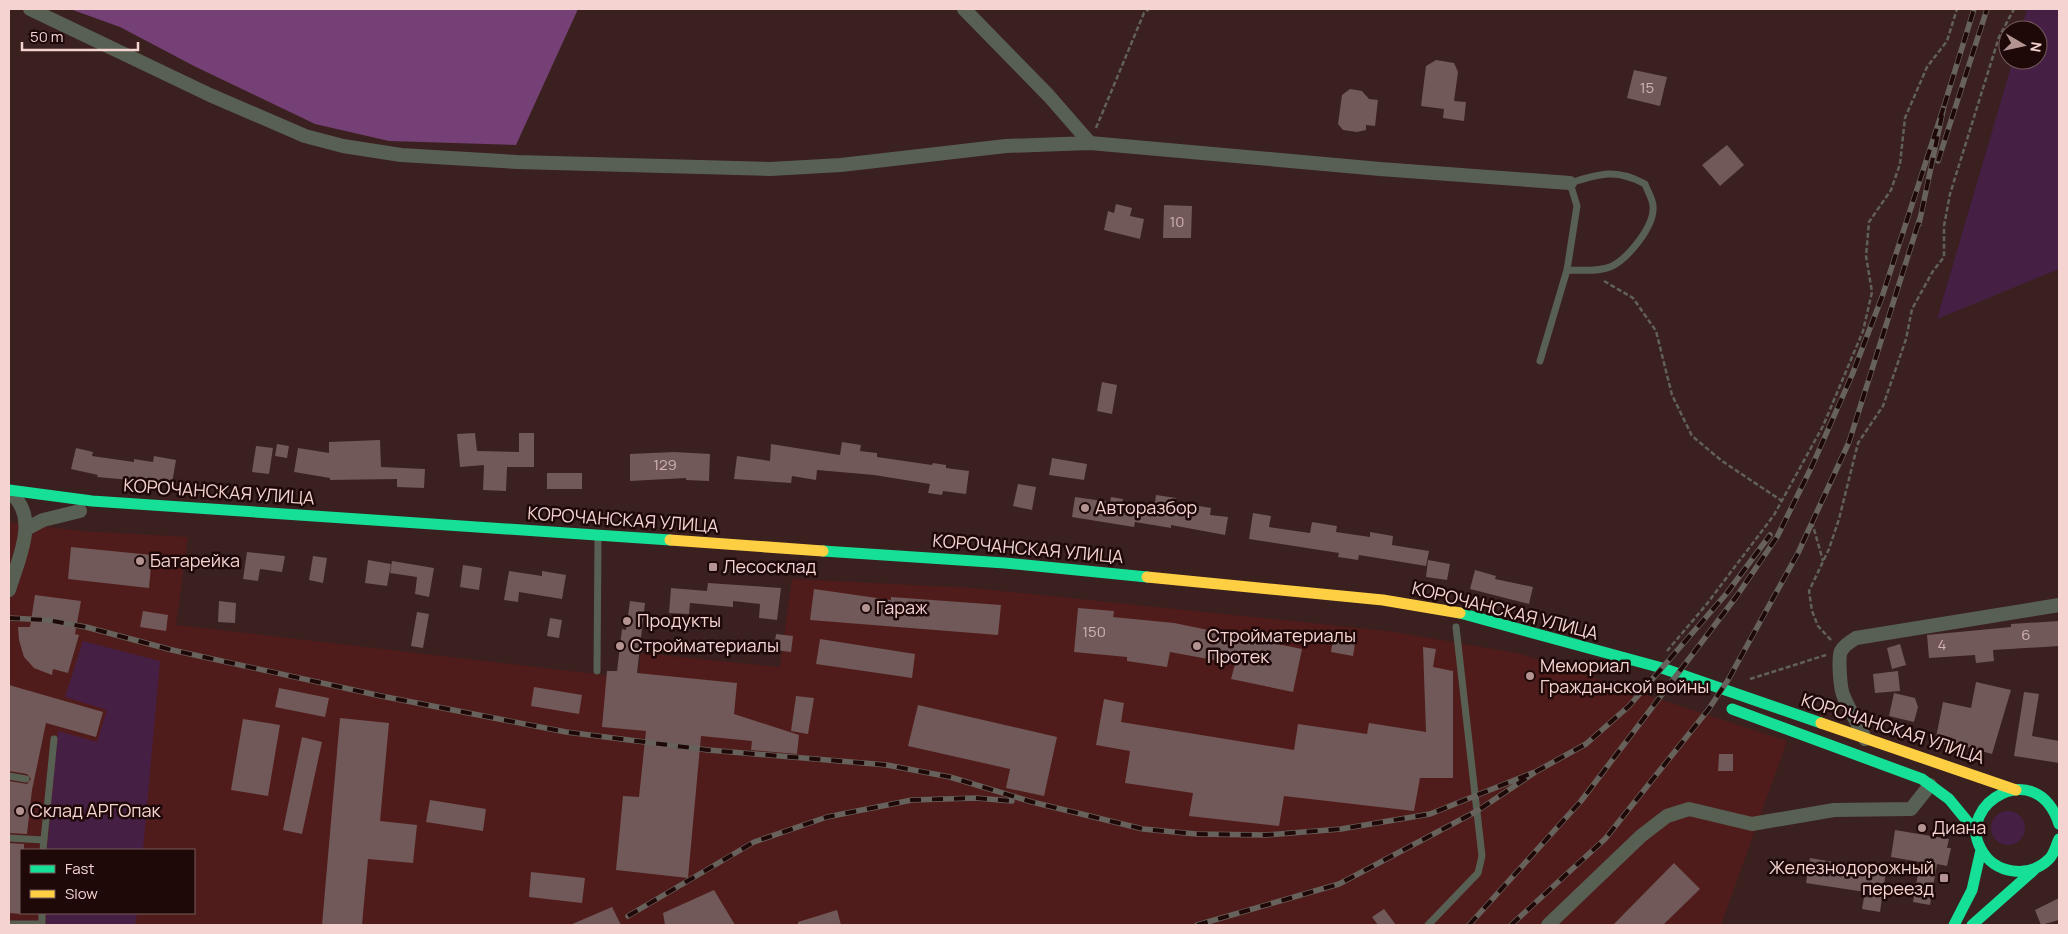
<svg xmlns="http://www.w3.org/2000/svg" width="2068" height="934" font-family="Manrope,sans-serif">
  <rect width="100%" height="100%" fill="#3a201f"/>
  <!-- built -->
  <path fill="#501c1b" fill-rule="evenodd" d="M9,522L80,531L188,537L176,625L638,679L641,653L780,667L792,579L973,588L1388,631L1522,654L1787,741L1721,925H9ZM21,850H194V913H21Z"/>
  <!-- green -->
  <path fill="#461f45" d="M2027,9H2059V269L1937,319L2013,60H2038V30H2021Z
    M83,641L160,661L143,850H47L58,731L97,742L107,710L65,697Z
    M1991 828a17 17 0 1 1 34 0a17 17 0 1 1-34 0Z
    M46,913H137L135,925H46Z"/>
  <!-- forest -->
  <path fill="#754075" d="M70,9H578L516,145L389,141L315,124L194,66L120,27Z"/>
  <!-- building -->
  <path fill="#705958" d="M1436,60L1454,63L1458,72L1454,101L1466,102L1464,121L1443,118L1444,109L1421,106L1426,66Z
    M1634,70L1667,77L1660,106L1627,98Z
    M1350,89L1362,91L1369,99L1378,100L1375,126L1366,125V130L1357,132L1343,130L1338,124L1342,95Z
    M1727,145L1744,165L1720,186L1702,165Z
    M1116,204L1132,208L1130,216L1144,219L1140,239L1104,230L1108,211L1114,213Z
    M1164,205L1192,206L1191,238H1163Z
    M1102,382L1117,385L1112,414L1097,411Z
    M475,433L477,451L519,452V433H534V467H507L506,491L483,490L484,465L460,467L457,434Z
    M380,440L381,467L425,469L424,488L397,487V479L330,480V478L294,472L298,448L329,453V442Z
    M842,442L861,445L860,451L877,453V457L932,465L933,463L946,465V468L969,471L966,494L943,491L942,495L928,493L930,484L874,475L817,470L816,480L792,476L791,483L734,479L737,456L770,461L771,444L840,455Z
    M277,444L289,446L287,458L275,456Z
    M256,446L273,448L269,474L252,472Z
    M76,448L93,452L92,456L134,462V459L153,462L154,456L176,460L172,483L142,478V481L97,477L98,475L71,469Z
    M674,452L710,454L709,481L686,480V478L630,481V454Z
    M1052,458L1087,464L1084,480L1049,475Z
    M547,473H582V489H547Z
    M1018,484L1036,487L1032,510L1013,506Z
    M1156,495L1176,498L1175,506L1199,510V506L1211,508L1210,515L1228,517L1225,535L1171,525V528L1135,522L1134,527L1072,517L1075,497L1110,502L1111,497L1123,499L1122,505L1154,510Z
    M1253,513L1271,516L1269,527L1310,533L1312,522L1337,526L1336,532L1370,537V532L1393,536L1392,545L1429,551L1426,566L1359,555L1358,560L1338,557L1339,553L1249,539Z
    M71,547L152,555L149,588L68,579Z
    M247,552L285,556L282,572L260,569L258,581L243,579Z
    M313,556L327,558L323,583L309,580Z
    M368,560L391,564L387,586L365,583Z
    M1428,560L1450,564L1447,580L1426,577Z
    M392,561L434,568L429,597L415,594L417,577L390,573Z
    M463,565L482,568L479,590L460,587Z
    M1475,570L1496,576L1495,579L1533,587L1529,604L1470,589Z
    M509,571L542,576V571L566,575L562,599L519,592L518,602L504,600Z
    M708,583L781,588L777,620L759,618L760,604L733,601V607L690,603L689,614L669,613L671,588L707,591Z
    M814,589L891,600V597L1001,605L998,635L810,620Z
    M35,595L81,601L75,634L79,635L68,673L53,669L52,675L34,668L24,657L19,640L18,627H30Z
    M219,601L236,603L235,623L218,622Z
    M630,601L645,603L637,673L737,683L734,714L799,735L797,754L751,750L752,741L701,736L688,878L616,870L623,796L639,797L646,731L602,727L607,671H617L622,629L626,630Z
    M1078,608L1114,611L1113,617L1174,623L1302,649L1293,692L1231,679L1235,664L1170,652L1167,667L1127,661V657L1074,652Z
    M143,611L168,615L166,631L140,627Z
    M417,612L429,614L423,648L411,646Z
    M550,618L562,620L559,638L547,636Z
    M2059,621V646L1993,650L1994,661L1976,663L1975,655L1929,658L1927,635L2011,627V624Z
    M1334,633L1356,638L1353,656L1331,652Z
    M776,634L793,636L791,652L774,650Z
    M820,639L915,654L912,678L816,664Z
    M1900,644L1906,665L1892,669L1887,648Z
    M1423,647L1436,649L1433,667L1453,671V778H1420L1414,811L1284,796L1279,826L1189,816L1193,793L1125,783L1130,751L1096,745L1104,699L1124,703L1121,722L1294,750L1298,724L1367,734L1369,723L1426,732Z
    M1898,671L1900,691L1875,693L1873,674Z
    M1976,682L2011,690L1992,754L1957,744L1956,747L1935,743L1943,702L1971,708Z
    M9,685L103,712L96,737L46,723L32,790L27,834L9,833V781L27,784L31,779L27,774L9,771Z
    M534,687L582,695L579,714L531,706Z
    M279,688L329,698L325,717L275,707Z
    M2024,692L2039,694L2032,736L2059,741V763L2014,756Z
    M1894,693L1915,698L1918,707L1914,722L1889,716Z
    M796,696L814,698L808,734L791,731Z
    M918,705L1057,737L1044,796L1006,788L1010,769L908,746Z
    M340,718L389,723L380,821L417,825L413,863L368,859L362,925H322Z
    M243,719L280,725L268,796L231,790Z
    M302,737L322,742L302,834L283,830Z
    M1719,754H1733V771H1718Z
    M430,800L486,809L483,831L426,822Z
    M1895,830L1949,839L1947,848H1951L1947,866L1937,864L1930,905L1913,902L1920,862L1891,857Z
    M9,843L24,844V850H21V914L9,913Z
    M1810,858L1886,871L1880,912L1862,909L1865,892L1806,883Z
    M1674,863L1700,889L1663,925H1613Z
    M531,872L585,878L582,903L529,897Z
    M714,890L735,925H665L663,913Z
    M2059,898V920L2041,925L2035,910Z
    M612,907L621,925H570Z
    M1384,909L1396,925H1378L1372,917Z
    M837,910L841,925H798V922Z"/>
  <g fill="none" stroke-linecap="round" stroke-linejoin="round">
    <!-- path -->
    <path stroke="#626159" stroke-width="2.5" stroke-dasharray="5 2.5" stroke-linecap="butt" d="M1096,128L1144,13L1149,9
      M1604,281L1633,298L1656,331L1672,395L1692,436L1722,461L1782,501
      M1812,522L1823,561
      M1831,640L1818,626L1812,611L1809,591L1829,549L1839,519L1858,443L1883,406L1906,339L1912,309L1933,271L1944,257V226L1950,194L1999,37L2014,9
      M1667,651L1706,605L1774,515L1823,426L1863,331L1872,292L1866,256L1869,222L1891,190L1900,164L1905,118L1927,67L1947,41L1957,9
      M1750,679L1826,655"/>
    <!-- lane -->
    <path stroke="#586054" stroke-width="7" d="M1540,361L1567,270L1577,206L1570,183C1599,174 1616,168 1645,184C1647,190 1653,199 1653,206C1655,226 1627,260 1610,267C1597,272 1580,270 1567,270
      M597,671L598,539
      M9,776L26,779
      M9,838L43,840
      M43,850L54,739
      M9,924H42
      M42,925V913
      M1428,925L1478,873L1482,856L1456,627"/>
    <!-- street -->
    <path stroke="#586054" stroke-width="14" d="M30,9L210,95L305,136L343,146L401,155L517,162L770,169L841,165L1006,146L1090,143L1380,169L1570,183
      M964,9L1049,96L1090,143
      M9,492C41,516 18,559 9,590
      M26,529L43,520L80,511
      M1865,739C1859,724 1850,712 1844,697C1840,690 1838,658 1841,651C1844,645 1851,641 1856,638L2059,605
      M1548,925L1641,836L1667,816L1689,809L1752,824L1834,810L1911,809L1930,785"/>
    <!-- fast -->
    <path stroke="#16e098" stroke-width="11" d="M9,490L92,501L670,540
      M823,551L1005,563L1147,577
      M1460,613L1662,668L1821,723
      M1732,709L1922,779L1949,799L1977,833
      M2059,824C2037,755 1955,804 1981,849C1994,874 2029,879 2049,859C2054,855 2056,845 2059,839
      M1954,925L1972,890L1981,850
      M1972,925L2034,870"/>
    <!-- slow -->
    <path stroke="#ffcf43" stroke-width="11" d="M670,540L823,551
      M1147,577L1383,600L1460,613
      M1821,723L2016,790"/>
    <defs>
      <path id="rail" d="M1944,106L1974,9
        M1938,161L1987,9
        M9,618L47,620L86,627L172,650L381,696L566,732L708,750L887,765L950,777L1032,802L1143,829L1196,834L1266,835L1341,829L1430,814L1537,771
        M628,916L754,842L827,817L912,800L976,798L1012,801
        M1197,925L1339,884L1477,811L1537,771L1586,744L1629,706L1727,593L1770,535
        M1469,925L1581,801L1736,597L1777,537L1812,466L1852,375L1882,297L1944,106L1919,224
        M1511,925L1605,839L1708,710L1728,680L1798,553L1849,442L1920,218"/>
    </defs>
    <!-- rail casing -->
    <use href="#rail" stroke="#67625b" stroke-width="5.5"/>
    <!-- rail -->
    <use href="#rail" stroke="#1e0908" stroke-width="4" stroke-dasharray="11" stroke-linecap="butt"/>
  </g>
  <!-- markers -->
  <g fill="#b39492" stroke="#1e0908" stroke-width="2">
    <circle cx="1085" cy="508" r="5"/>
    <circle cx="140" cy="561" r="5"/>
    <rect x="708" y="562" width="10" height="10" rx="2.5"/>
    <circle cx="866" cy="608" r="5"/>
    <circle cx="627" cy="621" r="5"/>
    <circle cx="620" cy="646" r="5"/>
    <circle cx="1197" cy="646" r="5"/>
    <circle cx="1530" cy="676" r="5"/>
    <circle cx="20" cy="811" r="5"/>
    <circle cx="1922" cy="828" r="5"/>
    <rect x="1939" y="873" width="10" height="10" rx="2.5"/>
  </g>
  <g text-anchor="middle" stroke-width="5" stroke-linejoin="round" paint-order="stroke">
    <!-- number labels -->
    <g font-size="15" fill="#d3b4b2">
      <text x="1647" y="93">15</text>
      <text x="1177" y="227">10</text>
      <text x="665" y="470">129</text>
      <text x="1094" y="637">150</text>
      <text x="2026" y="640">6</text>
      <text x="1942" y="650">4</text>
    </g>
    <!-- street labels -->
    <g font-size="18" fill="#f4d3d0" stroke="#1e0908">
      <text transform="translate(219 492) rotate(4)" y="6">КОРОЧАНСКАЯ УЛИЦА</text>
      <text transform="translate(623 520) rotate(4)" y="6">КОРОЧАНСКАЯ УЛИЦА</text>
      <text transform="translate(1028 549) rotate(5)" y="6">КОРОЧАНСКАЯ УЛИЦА</text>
      <text transform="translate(1505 611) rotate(14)" y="6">КОРОЧАНСКАЯ УЛИЦА</text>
      <text transform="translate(1893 729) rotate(18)" y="6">КОРОЧАНСКАЯ УЛИЦА</text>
    </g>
    <!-- poi labels -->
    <g font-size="18" fill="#f4d3d0" stroke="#1e0908" text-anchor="start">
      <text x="1095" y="514">Авторазбор</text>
      <text x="150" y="567">Батарейка</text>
      <text x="723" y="573">Лесосклад</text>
      <text x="876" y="614">Гараж</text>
      <text x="637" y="627">Продукты</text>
      <text x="1207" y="642">Стройматериалы<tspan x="1207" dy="21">Протек</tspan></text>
      <text x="630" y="652">Стройматериалы</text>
      <text x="1540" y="672">Мемориал<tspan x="1540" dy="21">Гражданской войны</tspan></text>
      <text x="30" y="817">Склад АРГОпак</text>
      <text x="1932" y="834">Диана</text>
      <text x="1934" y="874" text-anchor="end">Железнодорожный<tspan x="1934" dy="21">переезд</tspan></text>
    </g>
  </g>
  <!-- border -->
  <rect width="2068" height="934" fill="none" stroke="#f4d3d0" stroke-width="20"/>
  <!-- legend -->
  <rect x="20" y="849" width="175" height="65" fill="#1e0908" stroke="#745a58"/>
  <rect x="30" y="865" width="25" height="8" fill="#16e098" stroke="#745a58"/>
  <text x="65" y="874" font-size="15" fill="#f4d3d0">Fast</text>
  <rect x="30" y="890" width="25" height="8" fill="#ffcf43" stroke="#745a58"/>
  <text x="65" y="899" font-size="15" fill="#f4d3d0">Slow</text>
  <!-- north arrow -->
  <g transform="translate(2023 45) rotate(99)"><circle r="24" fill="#1e0908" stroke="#745a58"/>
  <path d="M0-4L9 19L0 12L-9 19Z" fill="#b39492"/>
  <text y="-8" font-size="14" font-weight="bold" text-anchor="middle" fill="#f4d3d0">N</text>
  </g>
  <!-- scale -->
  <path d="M22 42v8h116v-8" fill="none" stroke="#f4d3d0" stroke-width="2.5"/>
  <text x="30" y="42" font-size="15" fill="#f4d3d0" stroke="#1e0908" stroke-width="4" paint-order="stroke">50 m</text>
</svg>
